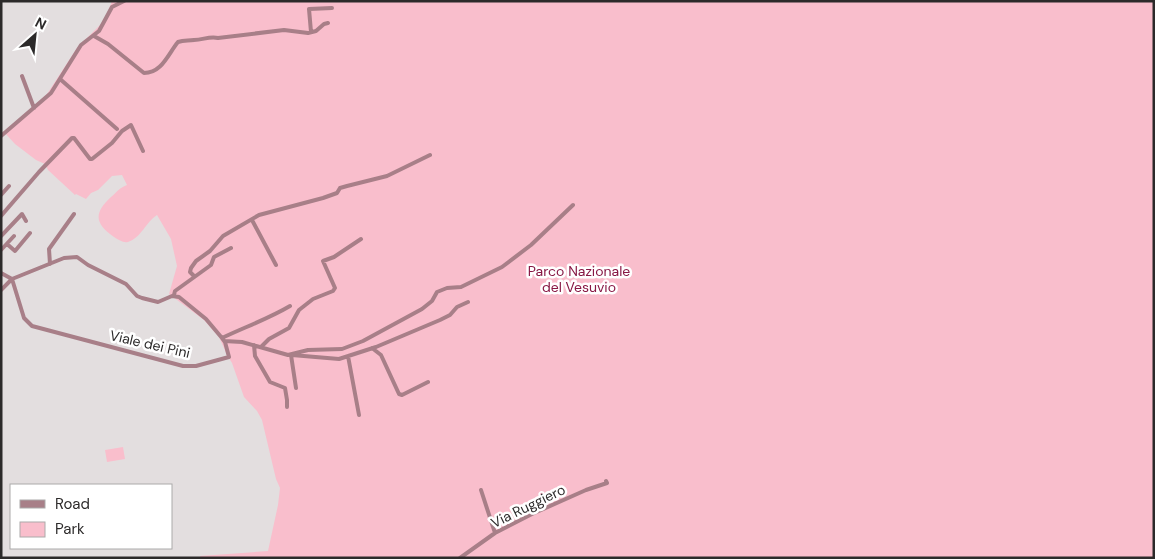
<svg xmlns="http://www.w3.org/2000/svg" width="1155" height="559" font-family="'DM Sans',sans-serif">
  <rect width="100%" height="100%" fill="#e3dedf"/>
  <!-- park -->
  <path fill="#f9becc" d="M112,1H1154V558H201L200,556L268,551L278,505L280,488L276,479L262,420L257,411L244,397L232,363L227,355L219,337L204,320L169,294L177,266L171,239L157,215C146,222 141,238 128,242C123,243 119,240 114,237C94,223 94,213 111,197C117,192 119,188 127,185L122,175L112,176L98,190L91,193L86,199L76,194L75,195L48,170L45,164L36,160L15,144L4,132L47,94L77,48L104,21Z
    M123,447L125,459L107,462L105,450Z"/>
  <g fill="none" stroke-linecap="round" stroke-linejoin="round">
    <!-- minor -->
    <path stroke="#a87f88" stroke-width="4" d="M311,32L309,9L332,8
      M94,36L108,44L144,73C162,73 168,54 178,42C184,40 188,41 194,40C203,40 209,36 218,38L284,30L308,33L316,31L324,24L328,23
      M22,76L34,108
      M60,79L117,129
      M1,136L51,93L81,45L99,31L112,7L124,1
      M1,195L9,186
      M1,216L39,172L72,138H74L90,159H92L112,143L122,131L131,125L143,151
      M252,220L276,265
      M1,236L22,214L26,221
      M7,244L15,251L30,233
      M1,250L14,236
      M50,264L49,249L74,214
      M1,273L12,279
      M194,276L190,272L191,268L196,261L210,251L223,236L259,215L323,198L337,193L340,188L347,186L387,176L430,155
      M1,290L12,279L64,258L77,257L88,265L126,284L137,296L142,298L158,302L172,296L179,297L206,319L222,338L225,342L229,357L196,366H183L32,326L24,318L12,279
      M174,295L175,291L211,265L214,257L231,248
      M222,338C245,327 268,319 290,306
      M224,341L242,342L288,355L308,350L342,349L363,341L422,309L432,301L437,292L447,288L461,287L502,267L531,245L573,205
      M254,345L255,356L270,382L285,388L287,400V407
      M261,347L269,339L289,328L299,310L313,299L333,291L335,288L323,261L334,257L361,239
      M372,348L381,355L399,394L402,395L428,382
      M291,355L296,388
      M292,355L339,359L376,347L440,320L450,315L457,307L468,302
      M348,356L359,415
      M481,490L495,533
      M460,558L495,533L532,514L586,490L607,483L606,481"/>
  </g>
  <g text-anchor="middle" stroke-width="5" stroke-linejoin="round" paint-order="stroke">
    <!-- park labels -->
    <g font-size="14" fill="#871744" stroke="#fff">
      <text x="579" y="276">Parco Nazionale<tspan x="579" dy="16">del Vesuvio</tspan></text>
    </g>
    <!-- street labels -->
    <g font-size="14" fill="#2c2a2a" stroke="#fff">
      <text transform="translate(150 344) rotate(13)" y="5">Viale dei Pini</text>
      <text transform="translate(528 506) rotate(-26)" y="5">Via Ruggiero</text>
    </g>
  </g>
  <!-- border -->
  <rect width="1155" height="559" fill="none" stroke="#2c2a2a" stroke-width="5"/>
  <!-- legend -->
  <rect x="10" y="484" width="162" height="65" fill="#ffffff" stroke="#abaaaa"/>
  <rect x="20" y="500" width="25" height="8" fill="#a87f88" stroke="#abaaaa"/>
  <text x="55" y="509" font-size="15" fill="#2c2a2a">Road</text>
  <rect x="20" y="522" width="25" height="15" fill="#f9becc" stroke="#abaaaa"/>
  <text x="55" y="534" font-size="15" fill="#2c2a2a">Park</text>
  <!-- north arrow -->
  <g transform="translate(35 35) rotate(27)" stroke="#ffffff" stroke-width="4" paint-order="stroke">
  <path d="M0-4L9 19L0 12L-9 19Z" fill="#2c2a2a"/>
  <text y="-8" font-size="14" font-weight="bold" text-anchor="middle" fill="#2c2a2a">N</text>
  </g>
</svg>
